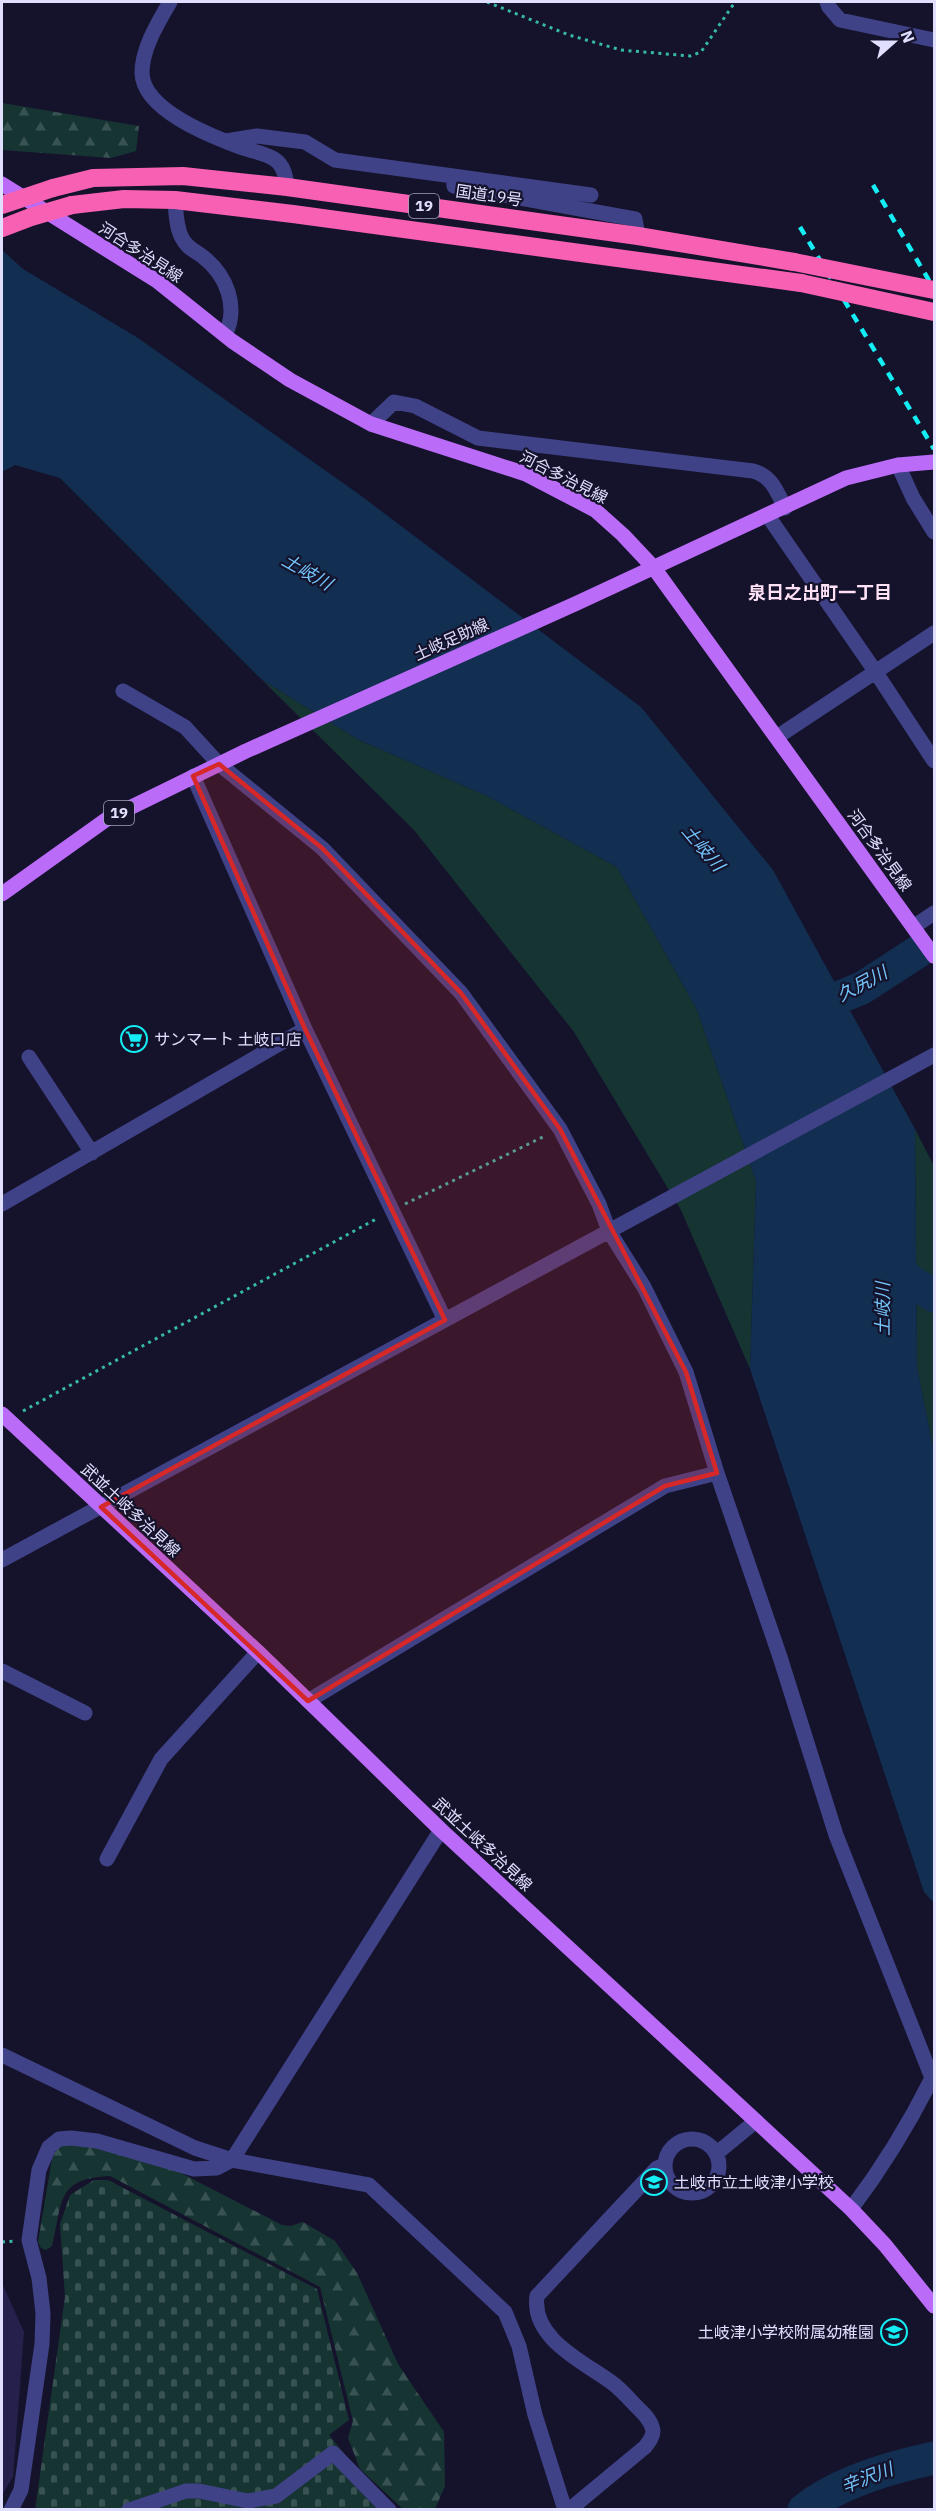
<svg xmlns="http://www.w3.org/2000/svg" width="936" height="2511" font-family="'IBM Plex Sans','Noto Sans JP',sans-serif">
  <defs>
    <pattern id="forest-firs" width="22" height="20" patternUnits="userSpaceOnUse" patternTransform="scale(1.5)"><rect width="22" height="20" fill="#163532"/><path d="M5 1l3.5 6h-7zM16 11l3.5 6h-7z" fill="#385251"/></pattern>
    <pattern id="cemetery-stones" width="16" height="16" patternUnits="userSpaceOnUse" patternTransform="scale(1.5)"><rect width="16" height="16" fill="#163532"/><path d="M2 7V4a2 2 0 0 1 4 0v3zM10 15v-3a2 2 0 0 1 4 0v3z" fill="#385251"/></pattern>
  </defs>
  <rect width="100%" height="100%" fill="#15132c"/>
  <!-- green -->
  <path fill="#163532" d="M261,679L357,739L487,796L617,867L697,1010L756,1181L750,1369L681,1210L574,1032L414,830Z
    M915,1129L934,1166V1453L917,1367Z"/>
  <!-- forest -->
  <path fill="url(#forest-firs)" d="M2,103L139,126L136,151L111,158L2,150Z
    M72,2141L175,2170L282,2225L290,2226L303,2222L335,2241L357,2273L398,2364L444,2432L445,2486L435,2509H403L360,2469L348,2438L353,2421L320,2287L110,2176C54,2178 63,2205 52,2246L46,2250L41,2248L38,2242L52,2159C56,2148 61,2145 72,2141Z"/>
  <!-- cemetery -->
  <path fill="url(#cemetery-stones)" d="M94,2180H108L317,2289L349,2420L329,2435L389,2509L35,2510L65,2297L60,2224L70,2195Z"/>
  <!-- water -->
  <path fill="#122e50" d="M2,250L23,269L138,338L360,495L641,707L773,870L915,1129L917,1367L934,1453V1903L924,1892L750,1369L756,1181L697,1010L617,867L487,796L357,739L261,679L60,478L15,465L2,472Z"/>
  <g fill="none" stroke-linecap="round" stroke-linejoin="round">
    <!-- river -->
    <path stroke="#122e50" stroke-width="33" d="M803,1012L862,988L919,951
      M883,1263L934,1296
      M804,2510C838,2482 892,2467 934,2458"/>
  </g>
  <!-- building -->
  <path fill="#26204c" d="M2,2283L24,2332L13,2477L2,2495Z"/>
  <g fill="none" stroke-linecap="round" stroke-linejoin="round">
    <!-- path -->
    <path stroke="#37b9a8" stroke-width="3" stroke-dasharray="3 4.5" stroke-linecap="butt" d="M487,2L569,35L621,50L690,56L701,52L735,2
      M405,1204L545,1136
      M23,1411L378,1218
      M2,2242L15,2241"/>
    <!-- minor -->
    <path stroke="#404288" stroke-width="15" d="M170,2C158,23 142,48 142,73C143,110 211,136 240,147C251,151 265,153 274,159C284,165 286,177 287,187
      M827,2L829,7L840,20L934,40
      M226,141L257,136L305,142L335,160L453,176L454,186L635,219L638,236
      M453,176L591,195
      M175,200C176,212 176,227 182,238C187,248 194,250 202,256C227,275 239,307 225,335
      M371,424L394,402L415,406L478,438L753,471C772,476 777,492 785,508
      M898,465L913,498L934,532
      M768,516L875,671L934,761
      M123,691L185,727L219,764L322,848L461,993L560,1129L599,1204L609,1231L644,1287L686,1372L717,1473L780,1657L836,1835L934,2083
      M777,737L934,633
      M193,776L305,1029L445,1320
      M913,927L934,913
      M29,1057L92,1153
      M2,1204L305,1029
      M2,1560L934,1055
      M2,1671L85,1713
      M308,1701L665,1486L717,1473
      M107,1859L161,1759L258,1652
      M2,2055L195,2148L232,2160L369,2185L505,2312L519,2346L535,2415L565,2510
      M665 2166a27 27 0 1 1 54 0a27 27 0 1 1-54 0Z
      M717,2153L756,2121
      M851,2209C882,2168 909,2124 932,2078
      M11,2510L21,2490L42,2344L43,2313L39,2278L29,2240L39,2170L49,2147L59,2139L71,2138L97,2141L194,2169L217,2168L232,2160L441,1830
      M129,2510L186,2491H199L248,2501L276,2496L333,2453L389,2510
      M569,2510L645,2447C649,2442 653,2437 653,2431C652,2421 644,2414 638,2408C629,2399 621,2389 611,2382C582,2361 531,2338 537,2296L657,2168L665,2165"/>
    <!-- major -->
    <path stroke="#ba6bf8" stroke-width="15" d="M2,184L157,281L232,341L290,380L371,424L526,474L595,510L623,535L654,568L934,956
      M2,894L107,819L246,751L575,604L846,478L898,465L934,462
      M2,1414L258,1652L441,1830L851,2209L885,2245L934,2306"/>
    <!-- highway -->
    <path stroke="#f860b3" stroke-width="18" d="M53,188L93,178L183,176L287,187L638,236L794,262
      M72,205L124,199L175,200L293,214L801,283"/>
    <!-- rail -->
    <path stroke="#14edf4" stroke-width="4.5" stroke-dasharray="9 8" stroke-linecap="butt" d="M873,185L934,289
      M800,227L934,449"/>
    <!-- highway-bridge -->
    <path stroke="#f860b3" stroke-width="18" d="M2,205L53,188
      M2,228L31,217L72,205
      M794,262L934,290
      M801,283L934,312"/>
  </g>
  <!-- marked area -->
  <path fill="#d62828" fill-opacity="0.2" stroke="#d62828" stroke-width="4.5" stroke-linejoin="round" d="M219,764L322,848L461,993L560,1129L686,1372L717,1473L665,1486L308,1701L101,1507L445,1320L305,1029L193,776Z"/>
  <!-- icons -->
  <defs>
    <symbol id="supermarket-ring" viewBox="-11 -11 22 22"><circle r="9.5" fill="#15132c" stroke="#14edf4" stroke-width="1.5"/><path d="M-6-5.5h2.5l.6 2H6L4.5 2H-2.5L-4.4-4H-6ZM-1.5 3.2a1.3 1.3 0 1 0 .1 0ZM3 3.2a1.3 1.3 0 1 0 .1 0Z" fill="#14edf4"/></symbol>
    <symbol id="school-ring" viewBox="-11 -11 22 22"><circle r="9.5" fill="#15132c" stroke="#14edf4" stroke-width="1.5"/><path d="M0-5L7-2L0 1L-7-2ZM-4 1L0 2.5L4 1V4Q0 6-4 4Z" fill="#14edf4"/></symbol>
  </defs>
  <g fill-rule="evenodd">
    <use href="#supermarket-ring" x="119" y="1024" width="30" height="30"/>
    <use href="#school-ring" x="639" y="2167" width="30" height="30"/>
    <use href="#school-ring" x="879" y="2317" width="30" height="30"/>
  </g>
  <g text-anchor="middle" stroke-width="4.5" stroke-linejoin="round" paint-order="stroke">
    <!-- shield labels -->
    <g fill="#15132c" stroke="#a3a2bf" stroke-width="1.5">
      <rect x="409" y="194" width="30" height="24" rx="4.5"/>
      <rect x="104" y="801" width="30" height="24" rx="4.5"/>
    </g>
    <g font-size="15" font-weight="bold" fill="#e0dffe">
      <text x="424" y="211">19</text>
      <text x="119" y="818">19</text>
    </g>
    <!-- street labels -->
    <g font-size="16" fill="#e0dffe" stroke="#15132c">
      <text transform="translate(489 195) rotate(8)" y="6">国道19号</text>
      <text transform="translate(141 252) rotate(33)" y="6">河合多治見線</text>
      <text transform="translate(564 477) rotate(27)" y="6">河合多治見線</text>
      <text transform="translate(451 639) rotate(-24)" y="6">土岐足助線</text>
      <text transform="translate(880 850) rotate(54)" y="6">河合多治見線</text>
      <text transform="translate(131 1510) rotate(43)" y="6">武並土岐多治見線</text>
      <text transform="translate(483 1844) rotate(43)" y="6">武並土岐多治見線</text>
    </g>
    <!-- poi labels -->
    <g font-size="16" fill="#e0dffe" stroke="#15132c" text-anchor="start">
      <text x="154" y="1045">サンマート 土岐口店</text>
      <text x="674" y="2188">土岐市立土岐津小学校</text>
      <text x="874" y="2338" text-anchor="end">土岐津小学校附属幼稚園</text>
    </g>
    <!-- water labels -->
    <g font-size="18" font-style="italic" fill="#72c3f9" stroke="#15132c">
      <text transform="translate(307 572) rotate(30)" y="6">土岐川</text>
      <text transform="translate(703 848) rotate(50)" y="6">土岐川</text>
      <text transform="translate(862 984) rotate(-28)" y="6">久尻川</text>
      <text transform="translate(883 1309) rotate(-90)" y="6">土岐川</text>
      <text transform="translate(867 2478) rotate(-21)" y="6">辛沢川</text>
    </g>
    <!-- neighbourhood labels -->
    <g font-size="18" font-weight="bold" fill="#fee1f5" stroke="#15132c">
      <text x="820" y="599">泉日之出町一丁目</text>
    </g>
  </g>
  <!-- border -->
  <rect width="936" height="2511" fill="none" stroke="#e0dffe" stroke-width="6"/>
  <!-- north arrow -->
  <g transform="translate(894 42) rotate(69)" stroke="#15132c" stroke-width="4.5" paint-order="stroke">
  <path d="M0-4.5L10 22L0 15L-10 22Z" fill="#e0dffe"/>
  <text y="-9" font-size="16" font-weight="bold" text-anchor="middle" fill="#e0dffe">N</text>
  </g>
</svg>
